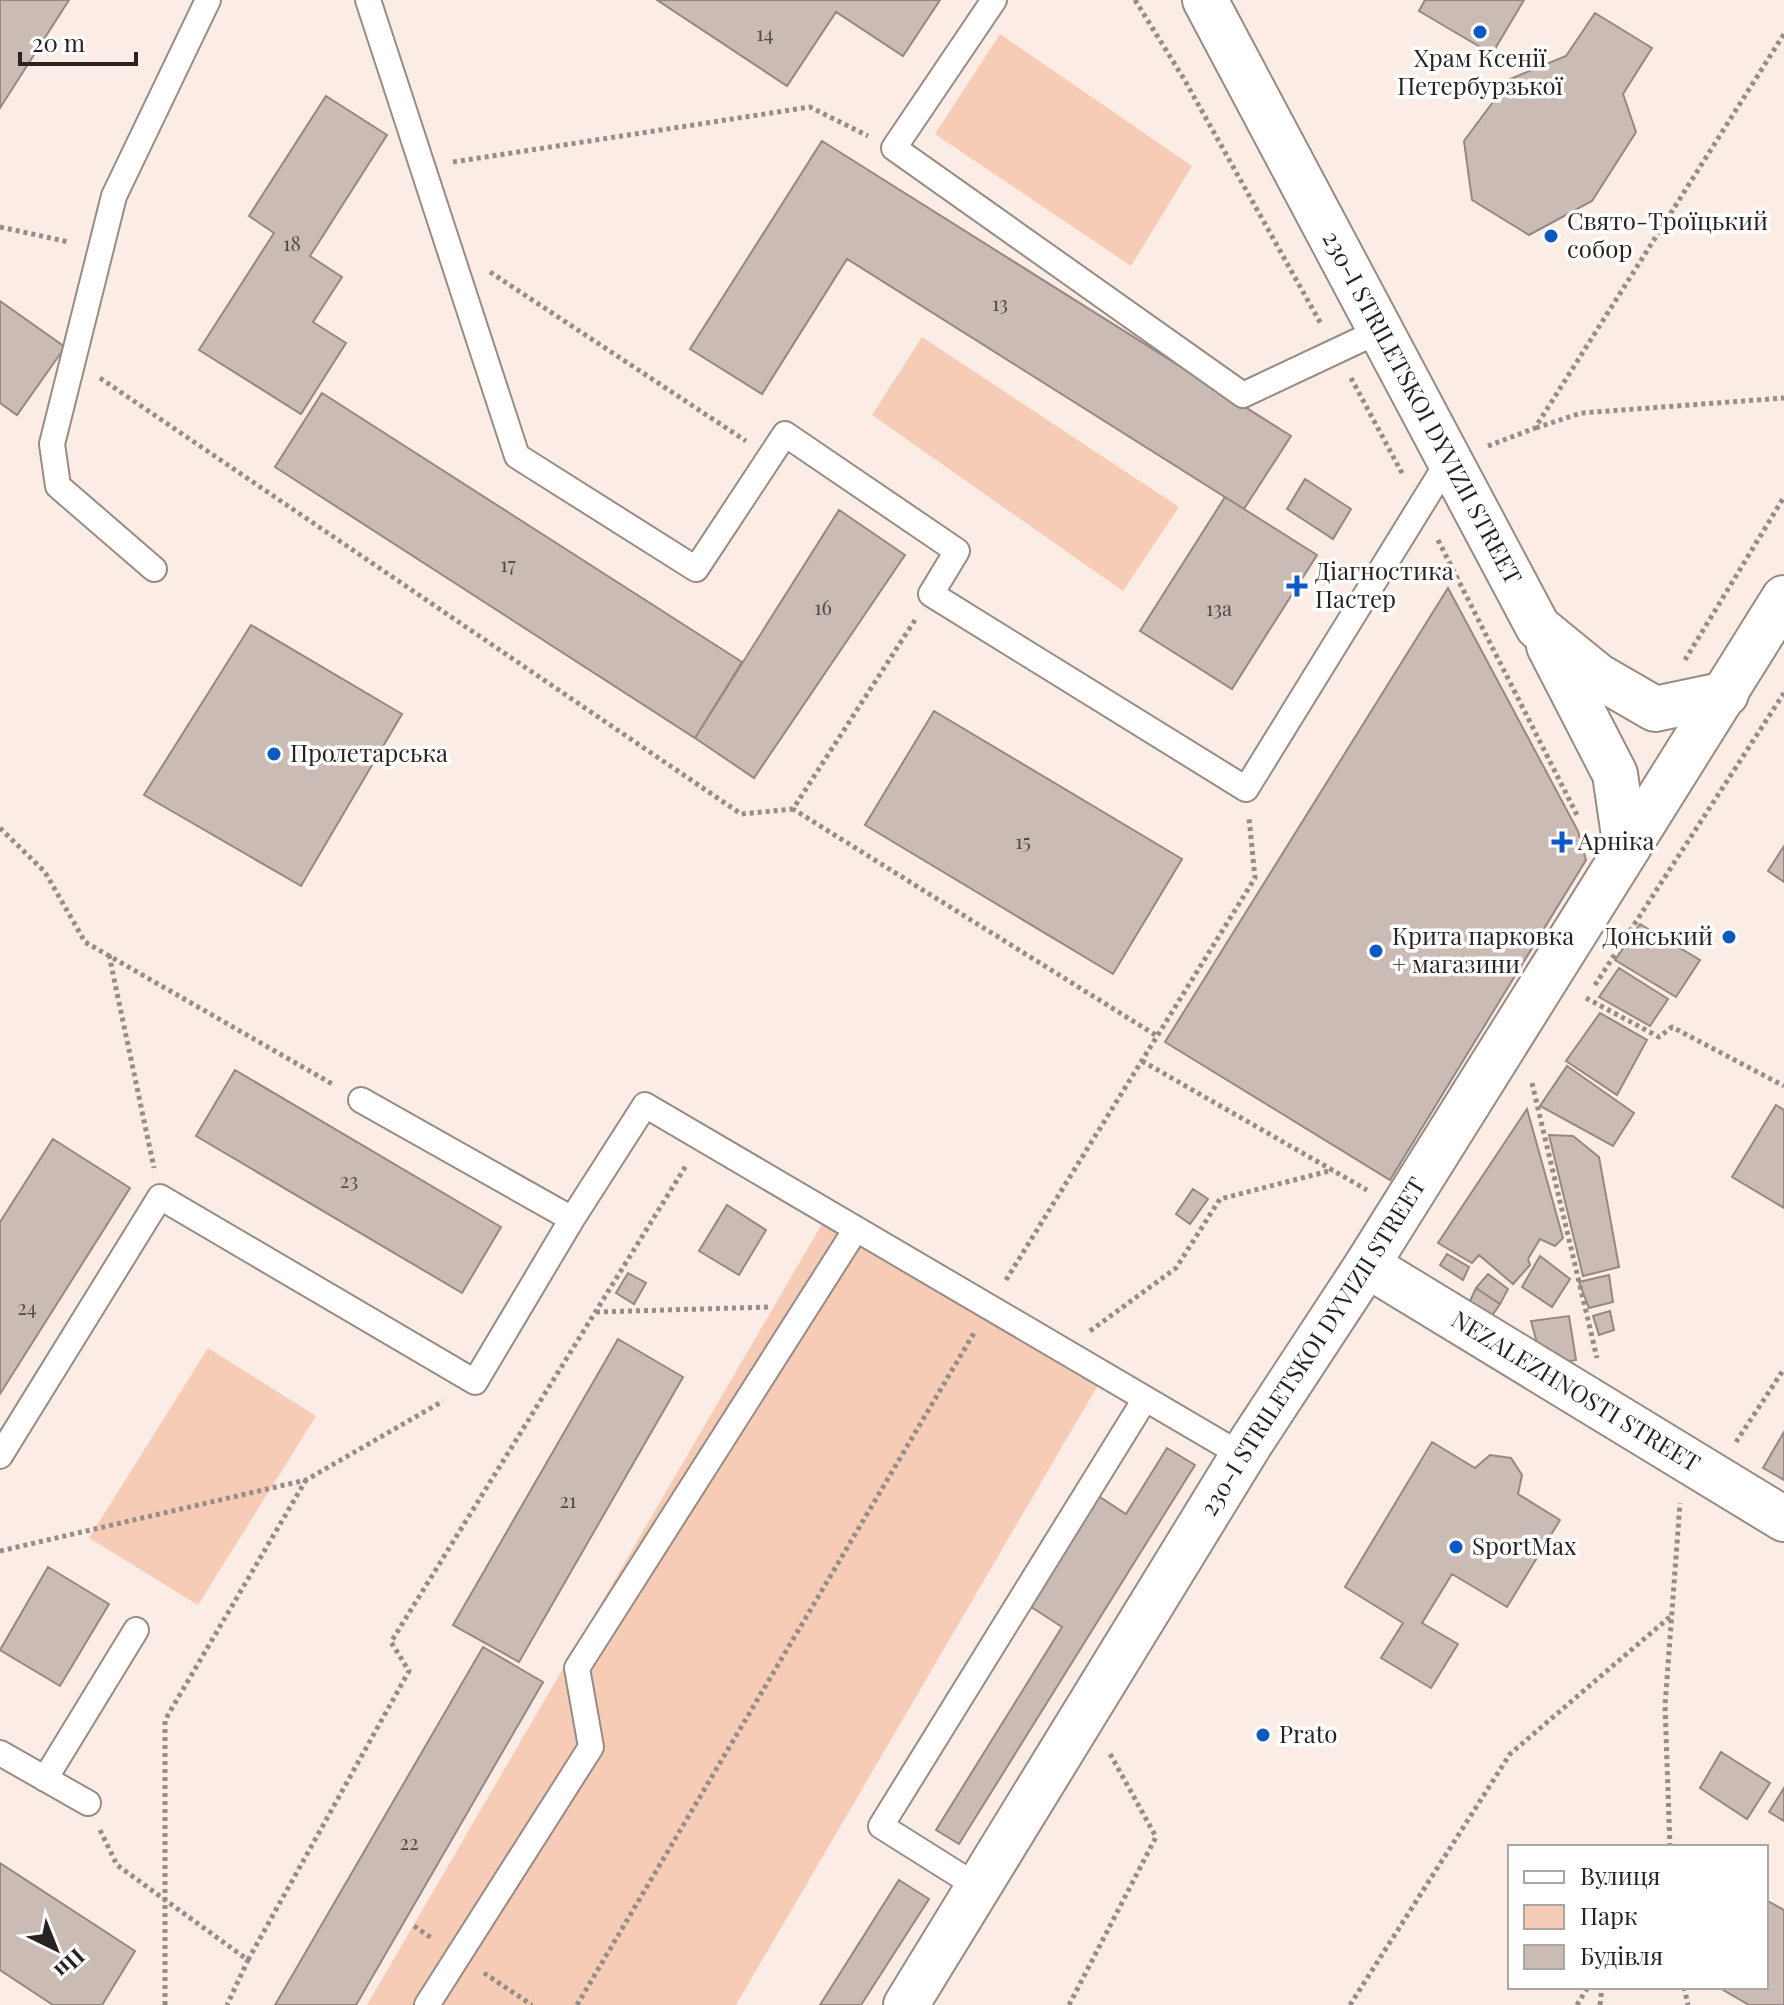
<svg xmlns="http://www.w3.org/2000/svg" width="1784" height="2005" font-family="'Playfair Display',serif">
  <rect width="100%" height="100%" fill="#fbede6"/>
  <!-- green -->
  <path fill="#f6ccb7" d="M1000,34L1192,166L1131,266L935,134Z
    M922,337L1179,507L1123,591L872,415Z
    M822,1224L1098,1385L736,2005H367Z
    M208,1348L316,1416L198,1605L89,1538Z"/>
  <!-- building -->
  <path fill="#cabcb5" stroke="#958882" stroke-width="2" d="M0,0H69L0,108Z
    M657,0H940L903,56L836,12L787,86Z
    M1425,0H1524L1492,54L1419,11Z
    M1595,13L1652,48L1623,94L1636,132L1592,201L1529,235L1472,200L1464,141L1510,79L1566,56Z
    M326,96L387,135L310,256L342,277L313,322L346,343L301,414L199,350L274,233L249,216Z
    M822,141L1291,436L1244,509L847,259L762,394L690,349Z
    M0,301L65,347L17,415L0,403Z
    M322,393L742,662L695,738L275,467Z
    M1305,479L1351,509L1333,539L1287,509Z
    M1225,497L1317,555L1232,689L1140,631Z
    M839,510L905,555L754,778L695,738Z
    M1448,588L1578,831L1586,860L1390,1180L1165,1042Z
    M251,625L402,714L301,886L144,795Z
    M934,711L1182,859L1113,974L865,825Z
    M1784,846V882L1768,871Z
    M1640,924L1700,960L1676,997L1615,960Z
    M1619,968L1668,999L1650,1026L1599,997Z
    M1600,1013L1647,1040L1617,1095L1566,1061Z
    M1567,1066L1634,1113L1613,1146L1540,1106Z
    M235,1070L501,1227L462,1293L196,1136Z
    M1776,1105L1784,1110V1208L1732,1177Z
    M1527,1109L1563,1238L1555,1246L1540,1239L1528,1259L1530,1265L1513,1284L1479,1255L1472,1263L1438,1243Z
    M1549,1135L1573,1136L1599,1157L1619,1267L1583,1276Z
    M53,1139L130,1188L0,1394V1222Z
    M1193,1189L1208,1199L1190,1224L1176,1214Z
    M727,1205L766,1230L739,1275L699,1251Z
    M1447,1254L1469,1267L1463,1280L1440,1265Z
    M1540,1256L1570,1279L1552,1307L1522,1287Z
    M628,1273L646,1283L634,1304L616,1293Z
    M1488,1274L1508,1289L1500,1304L1476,1288Z
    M1609,1275L1613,1302L1589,1308L1579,1282Z
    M1476,1288L1500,1304L1485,1326L1463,1316Z
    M1610,1311L1614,1330L1599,1335L1593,1316Z
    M1569,1316L1576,1360L1543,1365L1531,1321Z
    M618,1339L683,1377L519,1662L453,1625Z
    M1784,1432V1480L1763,1468Z
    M1432,1442L1475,1468L1490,1455L1511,1458L1522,1475L1518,1494L1560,1520L1507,1607L1452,1574L1422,1623L1458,1644L1431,1688L1381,1658L1403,1623L1345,1587Z
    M1167,1448L1195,1465L959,1844L936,1830L1062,1627L1025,1603L1092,1492L1126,1514Z
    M48,1567L109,1604L60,1686L0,1650Z
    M483,1647L543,1682L356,2005H275Z
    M1721,1752L1770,1783L1747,1819L1700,1788Z
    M1784,1788V1821L1769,1812Z
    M0,1863L135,1951L102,2005H53L0,1970Z
    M899,1880L929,1899L861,2005H820Z
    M1766,1900L1784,1910V2005H1749L1718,1987H1766Z"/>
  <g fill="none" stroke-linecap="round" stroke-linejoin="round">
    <defs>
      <path id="service" d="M368,0L517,456L696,569L785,434L957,551L931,594L1246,789L1449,460
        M994,0L894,148L1243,395L1381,330
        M154,569L58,486L52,444L114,196L208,0
        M361,1100L572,1219
        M0,1456L160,1197L475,1382L572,1219L645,1105L1243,1456
        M0,1753L88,1803
        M45,1779L136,1630
        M978,1887L881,1826L1145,1399
        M427,2005L591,1747L577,1668L856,1229"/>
      <g id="minor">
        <path id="s1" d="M1367,1265L1784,1519"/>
      </g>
      <g id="tertiary">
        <path id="s2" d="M1205,0L1538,627L1598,676L1655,709L1726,694"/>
        <path d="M1549,646L1615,774L1626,849"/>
        <path id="s3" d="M906,2005L1251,1442L1367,1265L1784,598"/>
      </g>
    </defs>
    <!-- service casing -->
    <use href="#service" stroke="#988b84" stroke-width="28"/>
    <!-- minor casing -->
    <use href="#minor" stroke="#988b84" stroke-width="48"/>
    <!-- tertiary casing -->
    <use href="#tertiary" stroke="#988b84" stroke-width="48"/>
    <!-- path -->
    <path stroke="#968c88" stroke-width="5" stroke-dasharray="4 4" stroke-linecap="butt" d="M1135,0L1184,79L1321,324
      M453,162L810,107L868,136
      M0,227L69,242
      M490,272L746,441
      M100,378L741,814L793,809
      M1351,378L1403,475
      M1536,428L1581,413L1784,398
      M1488,446L1535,428L1784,34
      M1438,540L1578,817
      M915,620L793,809L1157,1036
      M1685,660L1784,497
      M0,828L45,872L85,942L334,1085
      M109,955L154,1168
      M1595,985L1784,693
      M1586,998L1659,1037L1672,1027L1784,1086
      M1142,1061L1367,1190
      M1532,1083L1597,1358
      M1006,1280L1255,878L1249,818
      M596,1312L770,1307
      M1090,1331L1176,1268L1220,1199L1333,1170
      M1736,1442L1784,1369
      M0,1551L306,1480L443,1401
      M100,1830L117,1865L248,1960L227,2005
      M1670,1847L1665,1706L1680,1503
      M414,1926L433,1939
      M248,1960L409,1671L391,1642L687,1164
      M484,1973L532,2005
      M1684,1987L1688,2005
      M165,2005V1720L306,1480
      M577,2005L974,1333
      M1069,2005L1156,1837L1109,1752
      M1350,2005L1510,1754L1672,1615
      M1577,2005L1588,1987
      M1600,2005L1602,1987"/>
    <!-- service -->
    <use href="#service" stroke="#fff" stroke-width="24"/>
    <!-- minor -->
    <use href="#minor" stroke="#fff" stroke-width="44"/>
    <!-- tertiary -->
    <use href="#tertiary" stroke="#fff" stroke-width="44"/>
  </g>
  <!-- markers -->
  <g fill="#0d59c3" stroke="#fff" stroke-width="3">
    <circle cx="1480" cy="32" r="8"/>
    <circle cx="1551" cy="236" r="8"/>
    <path d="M1293 574h8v8h8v8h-8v8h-8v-8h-8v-8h8z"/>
    <circle cx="274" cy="754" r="8"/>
    <path d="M1558 830h8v8h8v8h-8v8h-8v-8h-8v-8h8z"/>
    <circle cx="1729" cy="937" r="8"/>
    <circle cx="1376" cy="951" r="8"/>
    <circle cx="1456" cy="1547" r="8"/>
    <circle cx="1263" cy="1735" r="8"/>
  </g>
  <g text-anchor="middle" stroke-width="7" stroke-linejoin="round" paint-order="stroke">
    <!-- number labels -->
    <g font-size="20" fill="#504946">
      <text x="765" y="41">14</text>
      <text x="292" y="251">18</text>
      <text x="1000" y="311">13</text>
      <text x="508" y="572">17</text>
      <text x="823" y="615">16</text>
      <text x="1219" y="616">13а</text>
      <text x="1023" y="849">15</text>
      <text x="349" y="1188">23</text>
      <text x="27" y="1315">24</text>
      <text x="568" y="1508">21</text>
      <text x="409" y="1850">22</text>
    </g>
    <!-- poi labels -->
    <g font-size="24" fill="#282321" stroke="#fff" text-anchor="start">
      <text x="1480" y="67" text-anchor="middle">Храм Ксенії<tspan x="1480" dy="28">Петербурзької</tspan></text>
      <text x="1567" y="230">Свято-Троїцький<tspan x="1567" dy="28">собор</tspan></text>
      <text x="1315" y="580">Діагностика<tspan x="1315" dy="28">Пастер</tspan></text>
      <text x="290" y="762">Пролетарська</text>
      <text x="1578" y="850">Арніка</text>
      <text x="1392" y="945">Крита парковка<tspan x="1392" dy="28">+ магазини</tspan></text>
      <text x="1713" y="945" text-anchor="end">Донський</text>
      <text x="1472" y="1555">SportMax</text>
      <text x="1279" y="1743">Prato</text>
    </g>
    <!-- street labels -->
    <g font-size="24" fill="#282321" stroke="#fff">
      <text dy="8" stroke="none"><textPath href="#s2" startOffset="462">230-I STRILETSKOI DYVIZII STREET</textPath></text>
      <text dy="8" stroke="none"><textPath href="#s3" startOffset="774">230-I STRILETSKOI DYVIZII STREET</textPath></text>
      <text dy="8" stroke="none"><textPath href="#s1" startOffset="244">NEZALEZHNOSTI STREET</textPath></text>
    </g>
  </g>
  <!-- legend -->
  <rect x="1508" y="1845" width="260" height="144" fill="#ffffff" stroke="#a9a7a6" stroke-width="2"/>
  <rect x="1524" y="1871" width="40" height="12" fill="#ffffff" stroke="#a9a7a6" stroke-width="2"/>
  <text x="1580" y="1885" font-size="24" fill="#282321">Вулиця</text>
  <rect x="1524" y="1905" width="40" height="24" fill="#f6ccb7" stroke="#a9a7a6" stroke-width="2"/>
  <text x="1580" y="1925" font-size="24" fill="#282321">Парк</text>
  <rect x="1524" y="1945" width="40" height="24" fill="#cabcb5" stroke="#a9a7a6" stroke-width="2"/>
  <text x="1580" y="1965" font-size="24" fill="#282321">Будівля</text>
  <!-- north arrow -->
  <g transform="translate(56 1949) rotate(137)" stroke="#ffffff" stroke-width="6" paint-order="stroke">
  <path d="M0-6L14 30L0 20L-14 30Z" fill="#282321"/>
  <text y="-12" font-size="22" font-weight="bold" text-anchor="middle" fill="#282321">Пн</text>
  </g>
  <!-- scale -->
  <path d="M20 52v12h116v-12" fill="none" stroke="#282321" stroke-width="4"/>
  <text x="32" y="52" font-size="24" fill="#282321" stroke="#ffffff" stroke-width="6" paint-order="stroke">20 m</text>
</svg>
